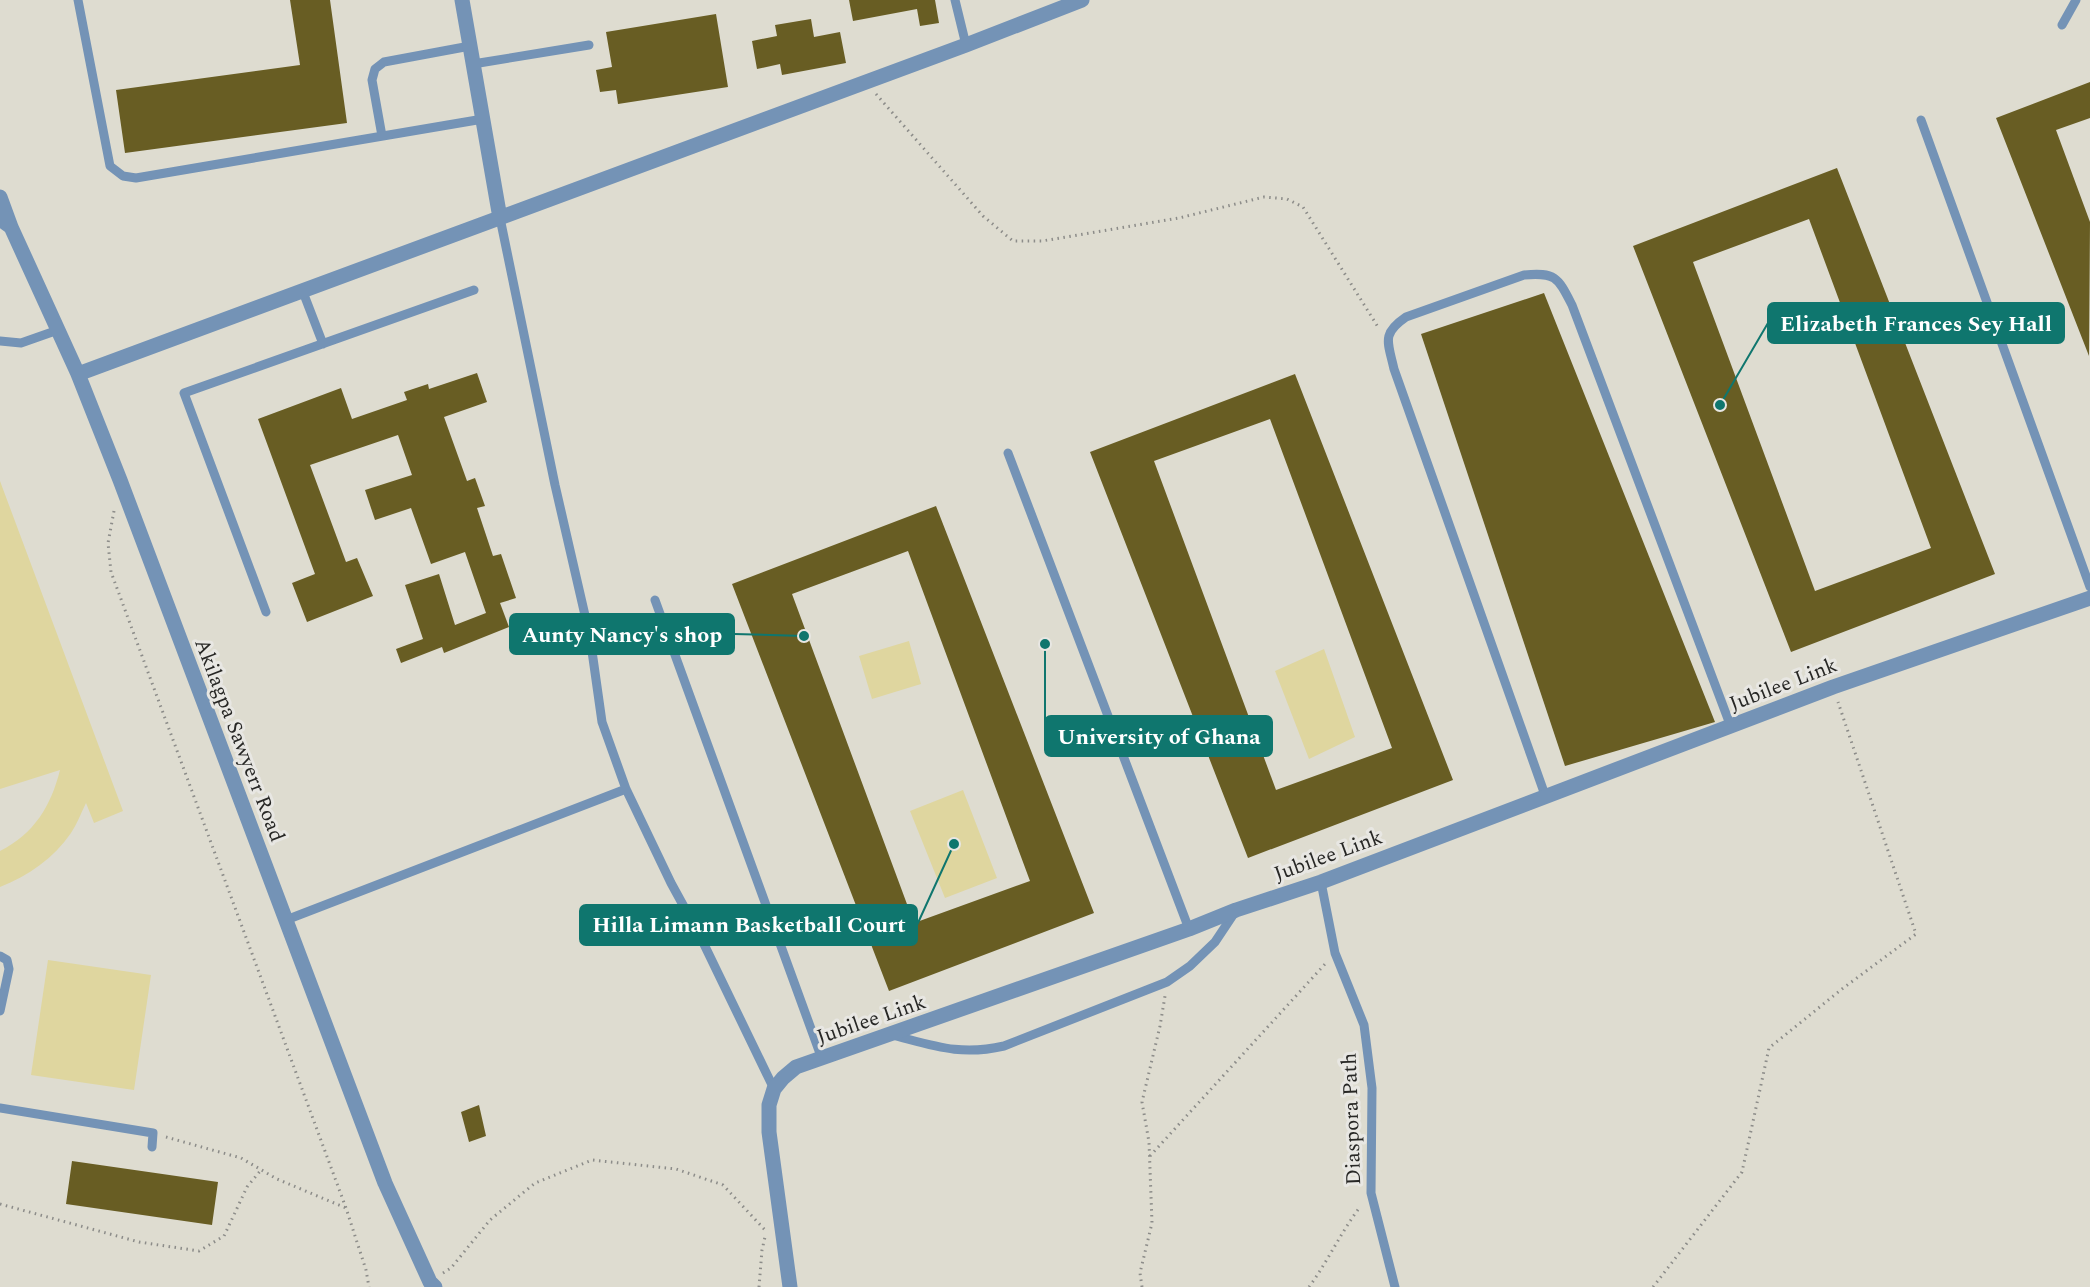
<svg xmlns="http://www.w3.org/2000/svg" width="2090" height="1287" font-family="Spectral,serif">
  <rect width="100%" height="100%" fill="#e8e7e3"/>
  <!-- built -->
  <path fill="#dedcd0" d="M0,0H2090V1287H0Z"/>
  <!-- green -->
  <path fill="#dfd69f" d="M0,481L123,811L94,823L86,803C81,813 77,824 71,833C54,858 28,876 0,887V851C34,834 51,806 60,770L0,789Z
    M909,641L921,684L872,699L859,656Z
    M1324,649L1355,737L1309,759L1275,671Z
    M963,790L997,878L945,898L910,811Z
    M48,960L151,975L134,1090L31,1075Z"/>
  <!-- building -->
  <path fill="#685d23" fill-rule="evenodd" d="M290,0H330L347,123L125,153L116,90L300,65Z
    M849,0H935L939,23L920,26L917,9L853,21Z
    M716,14L728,87L618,104L616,90L600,92L596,70L612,67L606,32Z
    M811,19L814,37L840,32L846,63L782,75L780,64L757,69L752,41L777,36L775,25Z
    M2090,82V118L2056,130L2090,222L2089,356L1996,118Z
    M1837,168L1995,574L1791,652L1633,246ZM1809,219L1931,548L1815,591L1693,262Z
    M1544,293L1715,722L1565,766L1421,334Z
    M477,373L487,402L444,417L467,481L475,478L485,506L477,508L493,556L501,554L516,598L500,603L509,627L444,653L442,647L401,663L396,649L423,639L405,585L439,574L455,625L486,613L465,552L431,564L411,508L375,520L365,490L412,475L398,435L310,465L346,562L357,558L373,596L307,622L292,583L315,574L258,419L341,388L352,419L407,400L404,392L428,384L429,389Z
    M1295,374L1453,780L1248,858L1090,452ZM1270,419L1392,748L1276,790L1154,461Z
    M936,506L1094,913L889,991L732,584ZM908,551L1030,881L914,923L792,594Z
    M479,1105L486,1136L469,1142L461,1112Z
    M72,1161L218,1182L212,1225L66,1204Z"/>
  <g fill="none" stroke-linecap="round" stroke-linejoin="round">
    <!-- path -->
    <path stroke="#8c8c89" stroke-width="3" stroke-dasharray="1.5 4.5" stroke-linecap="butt" d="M876,94L983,216L1013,241H1042L1179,218L1264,197L1287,199L1303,207L1378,327
      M114,511L108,543L111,572L346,1208L366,1270L369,1287
      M166,1137L241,1158L277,1179L346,1208
      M1150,1156L1326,963
      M0,1204L139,1242L199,1251L224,1236L247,1187L261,1170
      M443,1273L451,1268L490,1220L535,1183L592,1160L676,1169L723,1185L765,1230
      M759,1287L762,1250L765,1237
      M1142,1287L1140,1273L1152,1223L1149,1142L1142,1102L1160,1026L1165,996
      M1309,1287C1328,1261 1341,1232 1360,1207
      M1653,1287L1742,1172L1769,1048L1842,989L1916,934L1838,702"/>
    <!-- service -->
    <path stroke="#7493b6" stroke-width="9" d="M78,0L110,166L123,176L136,178L483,119
      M955,0L966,45
      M2062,25L2076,0
      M473,64L589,45
      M1921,120L2090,587
      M382,136L372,80L375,69L384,62L470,46
      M500,218L555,485L590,637L602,722L626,789L671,883L700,936L774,1089
      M303,292L323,344
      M0,341L21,343L58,330
      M1008,453L1189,929
      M655,600L822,1059
      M266,612L184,393L474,290
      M1545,795L1394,369C1388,342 1381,334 1406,317L1524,275C1556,272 1558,278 1572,305L1731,727
      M1321,882L1335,953L1364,1025L1372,1088L1371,1193L1395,1287
      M286,920L626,789
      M0,956L7,960L9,969L0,1011
      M892,1035C935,1046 960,1056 1004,1046L1167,982L1190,966L1215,942L1235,912
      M0,1108L153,1133L152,1147"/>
    <!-- minor -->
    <path stroke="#7493b6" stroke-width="15" d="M462,0L500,218
      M0,197L11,227
      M0,219L11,227L78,374L120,480L385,1183L430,1282L435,1287
      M78,374L966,45L1082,0
      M790,1287L769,1132V1105L774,1089L783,1078L796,1067L1189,929L1236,910L1321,882L1833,687L2090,598"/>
  </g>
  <g text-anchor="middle" stroke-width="6" stroke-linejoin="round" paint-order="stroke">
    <!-- street labels -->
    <g font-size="21" fill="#272725" stroke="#e8e7e3">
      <text transform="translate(1783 684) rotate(-21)" y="7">Jubilee Link</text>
      <text transform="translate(240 740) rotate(69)" y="7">Akilagpa Sawyerr Road</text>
      <text transform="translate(1328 855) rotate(-20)" y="7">Jubilee Link</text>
      <text transform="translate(871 1019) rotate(-19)" y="7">Jubilee Link</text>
      <text transform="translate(1351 1119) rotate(-92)" y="7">Diaspora Path</text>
    </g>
  </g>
  <!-- callouts -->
  <path fill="none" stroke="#0f766e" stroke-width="2" d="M1720 405L1768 323M804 636L734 634M1045 644L1045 736M954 844L917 925"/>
  <g fill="#0f766e" stroke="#e8e7e3" stroke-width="2">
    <circle cx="1720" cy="405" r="6"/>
    <circle cx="804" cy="636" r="6"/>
    <circle cx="1045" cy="644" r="6"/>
    <circle cx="954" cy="844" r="6"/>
  </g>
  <g fill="#0f766e" stroke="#0f766e" stroke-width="2">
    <rect x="1768" y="303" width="296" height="40" rx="6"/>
    <rect x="510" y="614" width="224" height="40" rx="6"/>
    <rect x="1045" y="716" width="227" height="40" rx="6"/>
    <rect x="580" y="905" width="337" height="40" rx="6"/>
  </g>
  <g font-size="22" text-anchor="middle" font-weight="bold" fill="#fff">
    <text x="1916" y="331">Elizabeth Frances Sey Hall</text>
    <text x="622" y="642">Aunty Nancy's shop</text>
    <text x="1159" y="744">University of Ghana</text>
    <text x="749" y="932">Hilla Limann Basketball Court</text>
  </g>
</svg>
